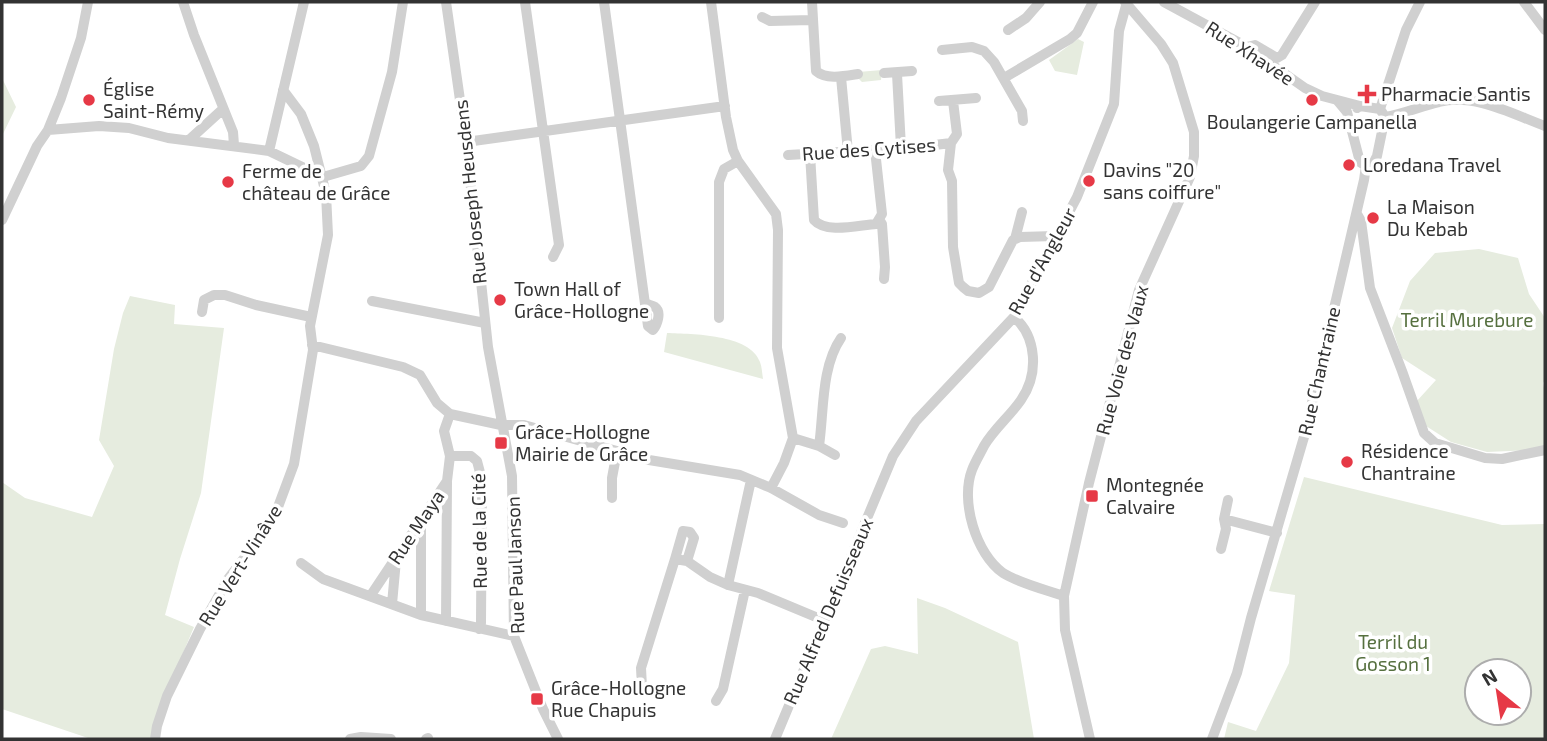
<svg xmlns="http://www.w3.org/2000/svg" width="1547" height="741" font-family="'Exo 2',sans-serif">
  <rect width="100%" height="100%" fill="#fff"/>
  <!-- green -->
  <path fill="#e6ecdf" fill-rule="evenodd" d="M1078,39L1084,42L1077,75L1055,71L1049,60Z
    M882,70L881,80L862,82L859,79L858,72Z
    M2,78L16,107L2,136Z
    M1479,249L1518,258L1529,294L1545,318V380L1543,383L1545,393V447L1532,450L1487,452L1451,442L1426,426L1416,402L1436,380L1402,358L1392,328L1410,281L1435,253Z
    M130,296L175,305L174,324L224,328L201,493L180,559L165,615L194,627L165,696L154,739H91L2,709V482L25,498L92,517L114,466L99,440L114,349L123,313Z
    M667,333C692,334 750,334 760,362C762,367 762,373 763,379L664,352Z
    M1304,477L1502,525L1545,524V739H1224L1228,722L1256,731L1289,663L1295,595L1269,591ZM1519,671V713H1477V671Z
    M917,598L945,608L1018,642L1034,739H831L871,649L885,646L918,654Z"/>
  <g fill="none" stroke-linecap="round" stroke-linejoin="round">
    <!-- minor -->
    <path stroke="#d0d0d0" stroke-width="10" d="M183,2L194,35L233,132L234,145
      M446,2L466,142L488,347L512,476L514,636L543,709L558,739
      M525,2L559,245L553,257
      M604,2L648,326L653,330C657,325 662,312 655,307C652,305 648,305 645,303
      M711,2L726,117L733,150L738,161L776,214L778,230L777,348L793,438L784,463L771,488
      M812,2L816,71C826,80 845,76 858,74
      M1164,2L1247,47L1305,88L1322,96L1360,106
      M1524,2L1545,30
      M762,17L770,21L812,20
      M1008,30L1026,18L1040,2
      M1247,47L1255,45L1277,58L1282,55L1315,2
      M942,50L972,47L984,51L994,62L1022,111L1023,121
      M884,73L912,71
      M897,74L901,147
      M841,77L848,152
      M1004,78L1070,39L1077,33L1093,2
      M939,101L976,98
      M953,101L957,134L951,143L948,170L952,181L953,247L959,283L963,287L968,291L979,293L989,287L1013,240L1020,237L1055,236
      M1357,108L1360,106L1380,109L1385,117L1377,156L1373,164L1366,166
      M1380,109L1406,30L1420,2
      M1385,117C1404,114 1421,106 1439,102C1475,93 1512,114 1545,126
      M48,130L99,126L129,128L168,138L269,151L323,177
      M189,140L223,109
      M466,142L725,106
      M875,150L882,214L879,219L882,224L885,267L884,279
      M269,151L304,2
      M810,154L814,220C826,234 859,225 876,224L879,219
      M788,155L910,148L951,143
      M323,177L361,166L369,156L392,72L403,2
      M1357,214L1361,221L1370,288L1402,371L1424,433L1435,443L1485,458L1502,459L1545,450
      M2,220L37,146L48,130L61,98L81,38L88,2
      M1015,239L1022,212
      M372,301L485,323
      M202,312L204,300L214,295H225L256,305L311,317
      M1014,317C1037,337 1039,374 1021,400C1010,416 994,429 984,446C980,454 975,462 972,470C960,501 976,554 1003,573C1021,584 1044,589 1064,596
      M719,318V182L724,169L738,161
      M312,345L403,367L420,375L437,403L450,414L501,425H524L649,460L740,475L771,488L819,515L843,523
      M793,438L819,446L835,455
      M819,446C824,411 821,367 841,338
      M450,456H471L477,461L482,480L481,623L479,629
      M612,498V478L617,451
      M1228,500L1224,519L1277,533
      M421,520V615
      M1221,549L1226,529L1224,519
      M687,561L675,559L683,531L690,532L694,538L687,561L710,577L728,585L758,593L823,620
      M301,563L323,579L421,615L514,636
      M728,585L751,480
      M371,595L447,481L450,456L444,431L450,414
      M392,604L396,560
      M446,621L447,482
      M642,687L641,668L675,559
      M716,701L723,689L745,590
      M155,739L157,726L167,696L200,629L228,579L262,535L278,507L294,464L313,350L310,326L328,235L326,194L314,146L301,114L283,90
      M350,739L361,737L391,739
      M426,739L428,738
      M775,739L893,456L916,421L1014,317L1077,197L1114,104L1119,31L1127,2
      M1090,739L1065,630L1064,596L1089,483L1139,290L1190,177L1194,156V132L1173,63L1161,44L1125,2
      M1212,739L1237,673L1251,618L1304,437L1364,180L1366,166L1360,162L1347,112L1337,100"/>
  </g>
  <!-- markers -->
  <g fill="#e63946" stroke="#fff" stroke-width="2.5">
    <path d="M1363.5 83.5h7v7h7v7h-7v7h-7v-7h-7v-7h7z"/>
    <circle cx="89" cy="100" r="7"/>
    <circle cx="1312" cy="100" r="7"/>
    <circle cx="1349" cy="165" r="7"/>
    <circle cx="1089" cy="181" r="7"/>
    <circle cx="228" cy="182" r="7"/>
    <circle cx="1373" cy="218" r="7"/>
    <circle cx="500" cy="300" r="7"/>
    <rect x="494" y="436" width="14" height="14" rx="3.5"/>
    <circle cx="1347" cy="462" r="7"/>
    <rect x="1085" y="489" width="14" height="14" rx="3.5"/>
    <rect x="530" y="692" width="14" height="14" rx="3.5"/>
  </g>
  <g text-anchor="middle" stroke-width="7" stroke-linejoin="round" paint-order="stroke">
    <!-- street labels -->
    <g font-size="19" fill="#333" stroke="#fff">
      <text transform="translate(1250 53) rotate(33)" y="7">Rue Xhavée</text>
      <text transform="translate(869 149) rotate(-4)" y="7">Rue des Cytises</text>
      <text transform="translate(470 192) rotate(-96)" y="7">Rue Joseph Heusdens</text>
      <text transform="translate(1042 261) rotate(-61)" y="7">Rue d'Angleur</text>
      <text transform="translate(1122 360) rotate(-75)" y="7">Rue Voie des Vaux</text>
      <text transform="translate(1319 371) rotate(-77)" y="7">Rue Chantraine</text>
      <text transform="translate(416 527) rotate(-56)" y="7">Rue Maya</text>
      <text transform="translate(479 531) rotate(-91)" y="7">Rue de la Cité</text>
      <text transform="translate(240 565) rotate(-58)" y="7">Rue Vert-Vinâve</text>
      <text transform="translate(515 565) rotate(-92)" y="7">Rue Paul Janson</text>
      <text transform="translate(828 611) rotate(-67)" y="7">Rue Alfred Defuisseaux</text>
    </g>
    <!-- poi labels -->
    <g font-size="19" fill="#333" stroke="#fff" text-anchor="start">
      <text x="103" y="96">Église<tspan x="103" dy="22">Saint-Rémy</tspan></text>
      <text x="1381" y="101">Pharmacie Santis</text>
      <text x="1312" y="129" text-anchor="middle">Boulangerie Campanella</text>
      <text x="1363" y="172">Loredana Travel</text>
      <text x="1103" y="177">Davins "20<tspan x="1103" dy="22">sans coiffure"</tspan></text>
      <text x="242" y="178">Ferme de<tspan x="242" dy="22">château de Grâce</tspan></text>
      <text x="1387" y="214">La Maison<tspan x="1387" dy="22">Du Kebab</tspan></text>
      <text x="514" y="296">Town Hall of<tspan x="514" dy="22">Grâce-Hollogne</tspan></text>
      <text x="515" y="439">Grâce-Hollogne<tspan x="515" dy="22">Mairie de Grâce</tspan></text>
      <text x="1361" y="458">Résidence<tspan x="1361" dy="22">Chantraine</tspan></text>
      <text x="1106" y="492">Montegnée<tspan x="1106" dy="22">Calvaire</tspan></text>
      <text x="551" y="695">Grâce-Hollogne<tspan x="551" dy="22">Rue Chapuis</tspan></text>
    </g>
    <!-- park labels -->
    <g font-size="19" fill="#56703f" stroke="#fff">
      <text x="1467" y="327">Terril Murebure</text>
      <text x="1393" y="649">Terril du<tspan x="1393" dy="22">Gosson 1</tspan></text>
    </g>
  </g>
  <!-- border -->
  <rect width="1547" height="741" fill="none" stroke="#333333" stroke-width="7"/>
  <!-- north arrow -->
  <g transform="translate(1498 692) rotate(330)"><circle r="33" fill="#ffffff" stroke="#adadad" stroke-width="2"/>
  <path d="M0-5L12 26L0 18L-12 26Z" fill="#e63946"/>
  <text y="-10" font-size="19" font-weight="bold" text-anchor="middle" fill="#333333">N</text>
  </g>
</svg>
